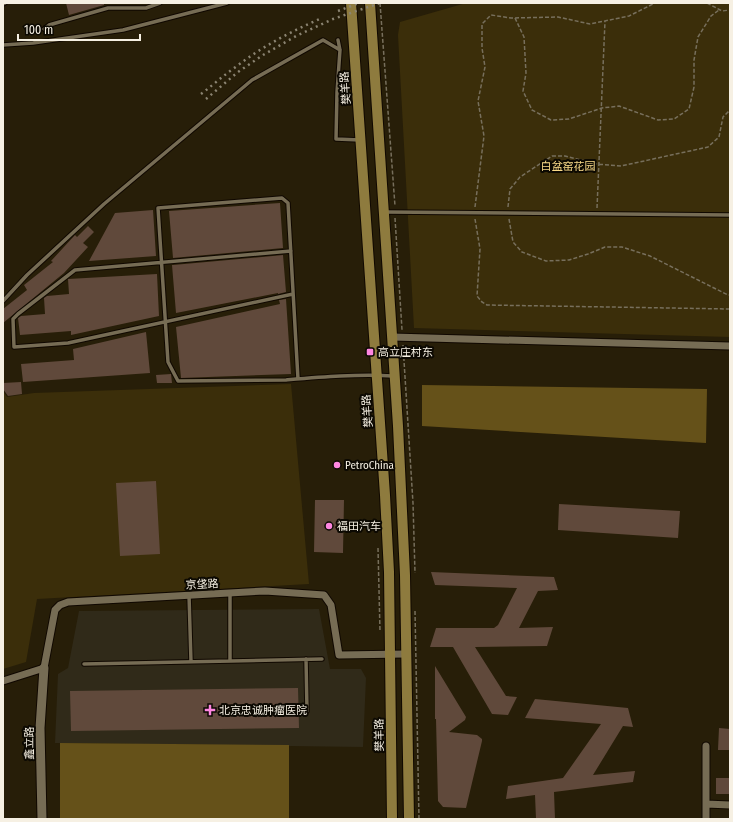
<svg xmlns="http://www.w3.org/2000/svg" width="733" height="822" font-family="'Fira Sans Condensed','Noto Sans SC',sans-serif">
  <rect width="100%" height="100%" fill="#271e08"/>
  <!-- medical -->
  <path fill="#302a19" d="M319,609L330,669H361L366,678L363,747L55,743L58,674L68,668L79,611Z"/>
  <!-- green -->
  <path fill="#3b2e0a" d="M466,3H730V337L414,328L398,35L400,22Z
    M291,384L309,584L37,599L26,662L3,669V391L7,397L34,393Z"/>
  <!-- forest -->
  <path fill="#655119" d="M422,385L707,389L706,443L422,426Z
    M60,743L289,745V819H60Z"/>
  <!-- building -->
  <path fill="#60493b" d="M66,3H104V5L69,15Z
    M280,203L283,248L173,258L169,211Z
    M153,210L156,256L89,261L115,213Z
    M88,226L94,232L83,243L88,247L64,273L3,323V309L27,290L24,285L53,262L51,261L75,235L77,237Z
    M283,255L286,292L278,294V293L176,313L172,265H173Z
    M157,274L159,316L71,335V331L20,335L18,318L21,316L45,314L44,298L47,296L69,294L68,279Z
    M286,299L291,374L181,378L176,327L280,304L279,300Z
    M146,332L150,373L23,382L21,364L74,360L73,349Z
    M171,374L172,383H157L156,375Z
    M21,382L22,394L8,396L3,389V383Z
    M156,481L160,554L120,556L116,483Z
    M315,500H344L343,553L314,552Z
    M559,504L680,511L678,538L558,530Z
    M431,572L554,577L558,590L538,591L519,628L553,627L547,646L475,647L506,696L517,697L508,715L492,714L453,647H430L436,628H494L498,625L517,588L435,585Z
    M435,666L466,717L465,720L449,732L477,735L482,739V741L466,808L443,807L438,801L436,719H435Z
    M298,688L299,728L71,731L70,691Z
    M535,699L628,708L633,727L623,726L593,775L635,771L633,782L554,792L555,819H536L535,795L506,799L508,786L563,778L601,724L525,718Z
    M719,728L730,729V750H718Z
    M716,778H730V794H716Z"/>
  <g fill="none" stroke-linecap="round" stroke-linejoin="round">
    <defs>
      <path id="service" d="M3,4L5,3
        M44,29L49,25L108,8H146L160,3
        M338,40L340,50L337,92L336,139L360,140
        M3,45L33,43L123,30L227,3
        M385,212L730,215
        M291,251L75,270L18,314L13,319L14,347L68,343L293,294
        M3,301L27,275L104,204L252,80L323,40L340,50
        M298,379L288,203L282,198L158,208L168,362L178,381L286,380C322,377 357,374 393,376
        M230,593V661
        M189,595L191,662
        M306,659L307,711
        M84,664L322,659"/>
      <path id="minor" d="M392,337L730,346
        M3,681L44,668L55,610L60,605L68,602L265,591L324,595L331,605L339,655L406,654
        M706,804V746
        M706,819V804L730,805"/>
      <path id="tertiary" d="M42,819L40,728L44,668"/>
      <path id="secondary" d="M351,3L385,495L389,572L392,819
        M370,3L398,426L405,575L409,819"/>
    </defs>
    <!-- service casing -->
    <use href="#service" stroke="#100800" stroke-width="5.5"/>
    <!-- minor casing -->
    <use href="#minor" stroke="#100800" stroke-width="9"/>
    <!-- tertiary casing -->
    <use href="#tertiary" stroke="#100800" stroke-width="11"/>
    <!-- secondary casing -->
    <use href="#secondary" stroke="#100800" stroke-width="12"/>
    <!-- path -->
    <path stroke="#776f5c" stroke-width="1.5" stroke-dasharray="4 2" stroke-linecap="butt" d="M380,3L395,206
      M707,3L722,11L730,10
      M515,18L524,37L526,73L523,91L532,110L551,120L569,119L602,108L619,106L658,120L674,119L689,109L694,87V60L698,37L711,16L719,10
      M475,207L484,136L478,101L485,67L482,48V24L491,15L511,18L558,17L590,24L629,16L655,3
      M508,207L510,189L520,177L552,156H565L597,164L621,166L708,147L719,137L723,117L730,110
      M597,208L605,21
      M395,218L402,330
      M475,219L480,249L477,296L482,302L487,305L730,309
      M509,219L513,242L522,252L546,261L569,260L588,254L605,247H622L650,256L728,295H730
      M403,345L413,503L415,573
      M378,548L380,632
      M415,611L419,819"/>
    <!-- service -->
    <use href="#service" stroke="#766c54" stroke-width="3.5"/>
    <!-- minor -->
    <use href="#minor" stroke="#766c54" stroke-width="7"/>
    <!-- tertiary -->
    <use href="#tertiary" stroke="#766c54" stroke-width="9"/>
    <!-- secondary -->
    <use href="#secondary" stroke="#8e7b3e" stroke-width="10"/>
    <!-- rail -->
    <path stroke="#8b8472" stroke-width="2.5" stroke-dasharray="2 4" stroke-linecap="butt" d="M338,11L359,3
      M201,94C213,85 224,75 237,66C263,46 292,31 322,18
      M206,99L238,72L263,55L296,36L333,19L380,3"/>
  </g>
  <!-- markers -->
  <g fill="#fe86e0" stroke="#0c0902" stroke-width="1.5">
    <rect x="366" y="348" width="8" height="8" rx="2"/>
    <circle cx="337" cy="465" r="4"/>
    <circle cx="329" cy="526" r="4"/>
    <path d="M208 704h4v4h4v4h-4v4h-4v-4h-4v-4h4z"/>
  </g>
  <g text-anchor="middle" stroke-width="4" stroke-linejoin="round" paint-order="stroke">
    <!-- street labels -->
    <g font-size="11" fill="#f6f0e3" stroke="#0c0902">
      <text transform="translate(345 88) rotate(-94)" y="4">樊羊路</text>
      <text transform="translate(367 411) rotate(-94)" y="4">樊羊路</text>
      <text transform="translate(202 584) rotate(-3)" y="4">京垡路</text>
      <text transform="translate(379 735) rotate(-91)" y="4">樊羊路</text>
      <text transform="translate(29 743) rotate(-90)" y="4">鑫立路</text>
    </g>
    <!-- park labels -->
    <g font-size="11" fill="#fbdb89" stroke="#0c0902">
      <text x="568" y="170">白盆窑花园</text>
    </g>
    <!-- poi labels -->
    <g font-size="11" fill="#f6f0e3" stroke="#0c0902" text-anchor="start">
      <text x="378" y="356">高立庄村东</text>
      <text x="345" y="469">PetroChina</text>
      <text x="337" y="530">福田汽车</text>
      <text x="219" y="714">北京忠诚肿瘤医院</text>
    </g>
  </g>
  <!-- border -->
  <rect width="733" height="822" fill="none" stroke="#f6f0e3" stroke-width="8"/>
  <!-- scale -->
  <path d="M18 34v6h122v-6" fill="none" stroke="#f6f0e3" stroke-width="2"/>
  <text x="24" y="34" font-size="12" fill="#f6f0e3" stroke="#0c0902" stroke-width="3" paint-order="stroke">100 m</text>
</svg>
